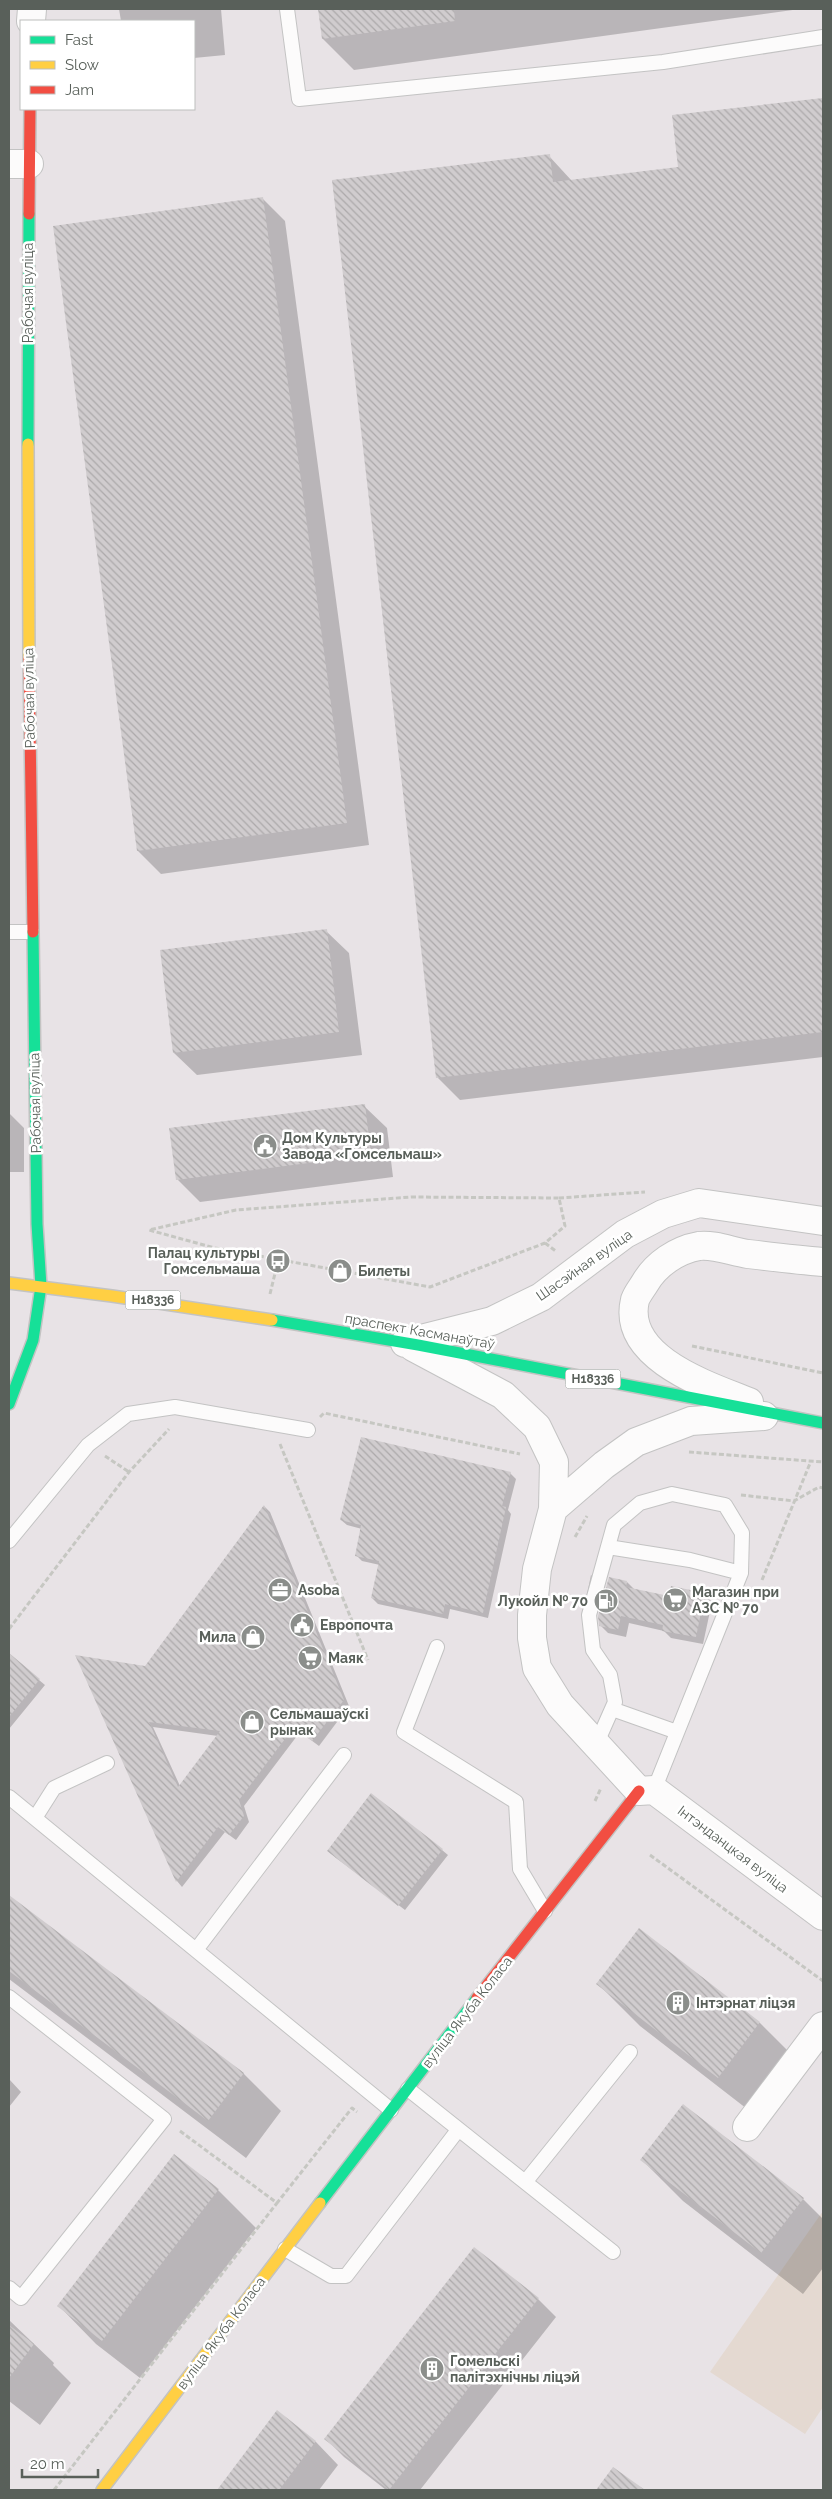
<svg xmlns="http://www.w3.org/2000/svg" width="832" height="2499" font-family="Raleway,sans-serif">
  <defs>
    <pattern id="building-back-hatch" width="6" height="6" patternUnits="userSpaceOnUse" patternTransform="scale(1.25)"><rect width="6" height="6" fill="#d0ccce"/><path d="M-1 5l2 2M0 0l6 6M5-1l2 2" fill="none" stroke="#aca9aa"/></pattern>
  </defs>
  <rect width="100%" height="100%" fill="#e8e3e6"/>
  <!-- pitch -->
  <path fill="#e4d9d1" d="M823,2211V2407L805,2434L710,2372Z"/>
  <!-- shadow -->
  <path fill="#0003" fill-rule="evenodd" d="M119,9H221L225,55L194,58V21H121Z
    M319,9H800L354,70L323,39Z
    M823,99V1057L460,1100L437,1077L549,156L572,181L680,169L674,116Z
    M262,198L285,221L369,845L161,874L138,851Z
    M326,931L349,953L362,1055L197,1075L174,1053Z
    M364,1106L387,1128L393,1177L200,1202L177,1179Z
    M9,1113L24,1128V1172H9Z
    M510,1473L516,1479L508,1510L511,1514L488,1618L450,1609L448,1619L378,1604L372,1598L380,1565L362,1561L356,1555L362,1529L347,1525L341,1520Z
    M264,1506L270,1512L349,1706L319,1746L300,1732L244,1806L249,1822L236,1840L225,1832L182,1887L177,1881L78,1657L145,1668ZM153,1727L218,1736L180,1786Z
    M591,1575L597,1580L590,1603L586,1599Z
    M627,1582L635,1590L670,1598L704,1594L712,1602L703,1644L671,1638L664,1631L629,1623L626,1637L608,1633L600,1625Z
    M9,1655L45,1685L9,1729Z
    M442,1850L448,1855L405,1910L335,1857Z
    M9,1897L244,2074L281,2111L246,2158L9,1979Z
    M639,1930L760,2023L801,2064L760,2119L640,2026L598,1984Z
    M9,2079L21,2092L9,2107Z
    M174,2156L218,2190L256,2228L140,2378L96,2344L59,2306Z
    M641,2159L803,2199L823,2219V2268L803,2294L683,2201Z
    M538,2299L556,2317L420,2490H386L344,2457L326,2439Z
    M9,2320L54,2363L53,2365L71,2383L40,2425L9,2401Z
    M277,2412L316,2442L338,2465L319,2490H218Z"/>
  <!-- building -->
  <path fill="url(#building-back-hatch)" fill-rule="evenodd" d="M318,9H454L455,21L322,39Z
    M823,98V1032L436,1078L332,180L550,154L553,182L678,167L672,115Z
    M263,197L347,823L137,851L53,226Z
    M327,929L339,1032L173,1053L160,950Z
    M365,1104L371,1155L176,1180L169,1128Z
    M361,1437L511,1472L502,1506L506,1507L483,1613L445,1604L443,1614L371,1598L379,1561L355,1556L361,1525L340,1520Z
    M264,1505L344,1700L312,1741L294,1727L239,1800L244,1816L229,1835L218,1827L176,1882L75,1655L145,1666ZM149,1722L220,1731L178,1787Z
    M609,1577L627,1581L626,1587L669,1596L671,1586L705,1593L696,1637L662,1631L663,1625L621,1616L618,1630L599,1626L598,1616Z
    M9,1653L40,1679L9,1717Z
    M371,1793L443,1849L398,1906L327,1851Z
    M9,1895L244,2073L208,2121L9,1971Z
    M639,1928L760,2022L718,2078L596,1984Z
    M683,2104L804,2198L761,2253L640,2160Z
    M174,2154L219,2189L102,2341L57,2306Z
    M474,2247L539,2298L389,2490L324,2439Z
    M9,2325L34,2344L9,2378Z
    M277,2410L316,2441L279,2490H217Z
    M613,2467L645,2490H596Z"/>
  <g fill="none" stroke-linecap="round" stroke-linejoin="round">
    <defs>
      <path id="lane" d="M287,9L299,99L663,62L823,37
        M9,932H32
        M9,1541L88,1445L128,1414L175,1407L308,1430
        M608,1547L690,1560L741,1573L654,1790
        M437,1647L404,1732L516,1802L520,1869L545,1911
        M612,1709L677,1732
        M596,1745L615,1702L610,1675L593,1650L589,1615L614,1525L640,1503L672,1494L725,1505L742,1533L741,1573
        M9,1797L391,2110
        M35,1818L54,1788L107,1763
        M196,1950L344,1755
        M9,1997L164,2119L21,2298L9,2288
        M408,2089L613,2252
        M526,2181L630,2052
        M285,2249L331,2276H346L458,2130"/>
      <path id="street" d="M31,21L32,9
        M9,164H29
        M405,1343L492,1321L541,1297L625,1234L663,1214L699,1203L823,1221
        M413,1347L503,1395L537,1427L554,1462L553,1509L537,1569L532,1615V1638L537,1668L560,1705L639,1791L654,1790L823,1916
        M749,1402C709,1386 621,1358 635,1300C637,1294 642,1288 645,1283C656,1264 677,1250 699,1246C714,1244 733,1252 748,1254C773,1257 798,1260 823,1262
        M553,1509L604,1465L636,1442L691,1421L764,1416
        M747,2127L823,2026"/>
      <path id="fast" d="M28,444L29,214
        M272,1320L418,1345L823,1423
        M9,1404L33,1340L41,1286L37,1224L33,932
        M320,2203L477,1998"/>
      <path id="slow" d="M28,444L29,658
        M9,1283L112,1296L272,1320
        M102,2490L320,2203"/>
      <path id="jam" d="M29,214L30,109
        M29,658L33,932
        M477,1998L639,1791"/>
    </defs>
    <!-- lane casing -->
    <use href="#lane" stroke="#c3c3c3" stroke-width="16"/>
    <!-- street casing -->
    <use href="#street" stroke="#c3c3c3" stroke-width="30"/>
    <!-- fast casing -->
    <use href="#fast" stroke="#c3c3c2" stroke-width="14"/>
    <!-- slow casing -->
    <use href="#slow" stroke="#c3c3c2" stroke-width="14"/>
    <!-- jam casing -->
    <use href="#jam" stroke="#c3c3c2" stroke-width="14"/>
    <!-- path -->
    <path stroke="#c6c7c2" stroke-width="3" stroke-dasharray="5 2.5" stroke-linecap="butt" d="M411,1197L559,1198L565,1226L545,1243L430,1287L215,1248L149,1230L236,1210Z
      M559,1198L645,1192
      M545,1243L557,1252
      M270,1294L278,1261
      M692,1346L823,1373
      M320,1417L324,1413L520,1454
      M280,1444L368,1660
      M689,1452L823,1462
      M105,1456L129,1472
      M741,1495L794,1501L819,1487L823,1488
      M575,1537L587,1516
      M762,1580L811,1461
      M9,1629L129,1472L169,1429
      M595,1801L601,1788
      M650,1855L823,1981
      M180,2131L277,2203L352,2108L357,2112
      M54,2490L277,2203"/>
    <!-- lane -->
    <use href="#lane" stroke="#fcfbfb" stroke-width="14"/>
    <!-- street -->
    <use href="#street" stroke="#fcfbfb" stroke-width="28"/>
    <!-- fast -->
    <use href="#fast" stroke="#16e098" stroke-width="11"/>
    <!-- slow -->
    <use href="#slow" stroke="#ffcf43" stroke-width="11"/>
    <!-- jam -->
    <use href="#jam" stroke="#f24e42" stroke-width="11"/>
  </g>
  <!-- icons -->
  <defs>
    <symbol id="civic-disc" viewBox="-11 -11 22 22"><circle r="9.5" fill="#8b8e8b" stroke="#fff"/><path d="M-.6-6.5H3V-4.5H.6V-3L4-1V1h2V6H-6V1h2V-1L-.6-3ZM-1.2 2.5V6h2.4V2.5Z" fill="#fff"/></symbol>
    <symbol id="bus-disc" viewBox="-11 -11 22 22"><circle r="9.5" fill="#8b8e8b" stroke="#fff"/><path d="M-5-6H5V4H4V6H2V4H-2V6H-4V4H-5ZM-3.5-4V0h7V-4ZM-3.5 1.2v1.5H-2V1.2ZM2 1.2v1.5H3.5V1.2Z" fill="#fff"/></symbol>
    <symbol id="shop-disc" viewBox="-11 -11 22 22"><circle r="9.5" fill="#8b8e8b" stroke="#fff"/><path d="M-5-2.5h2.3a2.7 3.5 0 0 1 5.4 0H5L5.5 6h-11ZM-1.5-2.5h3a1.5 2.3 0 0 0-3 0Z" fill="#fff"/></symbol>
    <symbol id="office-disc" viewBox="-11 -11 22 22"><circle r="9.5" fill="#8b8e8b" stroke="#fff"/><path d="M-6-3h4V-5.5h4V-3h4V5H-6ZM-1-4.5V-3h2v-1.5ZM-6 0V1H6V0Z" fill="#fff"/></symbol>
    <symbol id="supermarket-disc" viewBox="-11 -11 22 22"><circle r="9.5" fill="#8b8e8b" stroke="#fff"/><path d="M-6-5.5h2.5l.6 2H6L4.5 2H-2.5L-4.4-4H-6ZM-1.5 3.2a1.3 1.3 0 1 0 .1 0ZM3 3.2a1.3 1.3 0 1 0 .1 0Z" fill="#fff"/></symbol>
    <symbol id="fuel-disc" viewBox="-11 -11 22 22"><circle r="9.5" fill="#8b8e8b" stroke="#fff"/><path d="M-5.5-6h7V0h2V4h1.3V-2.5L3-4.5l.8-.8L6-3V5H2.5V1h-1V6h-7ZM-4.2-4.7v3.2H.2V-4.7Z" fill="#fff"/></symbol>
    <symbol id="building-disc" viewBox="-11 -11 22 22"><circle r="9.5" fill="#8b8e8b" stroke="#fff"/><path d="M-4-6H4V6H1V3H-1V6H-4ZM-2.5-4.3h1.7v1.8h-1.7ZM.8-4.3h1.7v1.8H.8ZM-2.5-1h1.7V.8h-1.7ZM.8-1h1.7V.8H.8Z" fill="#fff"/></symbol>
  </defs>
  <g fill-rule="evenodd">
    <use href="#civic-disc" x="251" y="1132" width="28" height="28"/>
    <use href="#bus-disc" x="264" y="1247" width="28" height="28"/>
    <use href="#shop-disc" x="326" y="1257" width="28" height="28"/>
    <use href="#office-disc" x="266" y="1576" width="28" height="28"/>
    <use href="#supermarket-disc" x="661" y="1586" width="28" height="28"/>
    <use href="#fuel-disc" x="592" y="1587" width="28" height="28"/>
    <use href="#civic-disc" x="288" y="1611" width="28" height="28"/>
    <use href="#shop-disc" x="239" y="1623" width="28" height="28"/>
    <use href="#supermarket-disc" x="296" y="1644" width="28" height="28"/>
    <use href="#shop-disc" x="238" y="1708" width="28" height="28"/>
    <use href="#building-disc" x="664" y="1989" width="28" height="28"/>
    <use href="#building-disc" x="418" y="2355" width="28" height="28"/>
  </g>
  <g text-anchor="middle" stroke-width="5" stroke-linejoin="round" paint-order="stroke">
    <!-- shield labels -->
    <g fill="#fff" stroke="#8b908c" stroke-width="1">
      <rect x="125.5" y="1290.5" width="55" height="19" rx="4"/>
      <rect x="565.5" y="1369.5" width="55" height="19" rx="4"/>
    </g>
    <g font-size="12" font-weight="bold" fill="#59605a">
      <text x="153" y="1304">Н18336</text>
      <text x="593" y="1383">Н18336</text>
    </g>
    <!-- street labels -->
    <g font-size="14" fill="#59605a" stroke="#fff">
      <text transform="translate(28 293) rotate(-90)" y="5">Рабочая вуліца</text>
      <text transform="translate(29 698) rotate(-91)" y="5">Рабочая вуліца</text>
      <text transform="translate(35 1103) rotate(-91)" y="5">Рабочая вуліца</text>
      <text transform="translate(584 1265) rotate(-35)" y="5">Шасэйная вуліца</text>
      <text transform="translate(420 1331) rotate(10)" y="5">праспект Касманаўтаў</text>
      <text transform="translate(733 1849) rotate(37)" y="5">Інтэнданцкая вуліца</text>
      <text transform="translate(467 2012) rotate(-52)" y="5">вуліца Якуба Коласа</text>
      <text transform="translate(221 2333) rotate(-53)" y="5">вуліца Якуба Коласа</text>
    </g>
    <!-- poi labels -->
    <g font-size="14" font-weight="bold" fill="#59605a" stroke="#fff" text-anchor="start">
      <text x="282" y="1143">Дом Культуры<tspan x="282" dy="16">Завода «Гомсельмаш»</tspan></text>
      <text x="260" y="1258" text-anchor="end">Палац культуры<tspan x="260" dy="16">Гомсельмаша</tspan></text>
      <text x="358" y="1276">Билеты</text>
      <text x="298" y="1595">Asoba</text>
      <text x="692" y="1597">Магазин при<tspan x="692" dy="16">АЗС № 70</tspan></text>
      <text x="588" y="1606" text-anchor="end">Лукойл № 70</text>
      <text x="320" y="1630">Европочта</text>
      <text x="236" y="1642" text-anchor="end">Мила</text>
      <text x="328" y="1663">Маяк</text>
      <text x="270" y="1719">Сельмашаўскі<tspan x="270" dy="16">рынак</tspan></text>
      <text x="696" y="2008">Інтэрнат ліцэя</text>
      <text x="450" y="2366">Гомельскі<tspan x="450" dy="16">палітэхнічны ліцэй</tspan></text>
    </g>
  </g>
  <!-- border -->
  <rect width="832" height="2499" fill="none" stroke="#59605a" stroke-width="20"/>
  <!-- legend -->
  <rect x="20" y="20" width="175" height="90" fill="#ffffff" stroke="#bdbfbd"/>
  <rect x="30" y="36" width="25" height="8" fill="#16e098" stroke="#bdbfbd"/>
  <text x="65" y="45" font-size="15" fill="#59605a">Fast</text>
  <rect x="30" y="61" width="25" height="8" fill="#ffcf43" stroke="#bdbfbd"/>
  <text x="65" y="70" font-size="15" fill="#59605a">Slow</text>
  <rect x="30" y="86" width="25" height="8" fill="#f24e42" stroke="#bdbfbd"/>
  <text x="65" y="95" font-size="15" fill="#59605a">Jam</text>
  <!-- scale -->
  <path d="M22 2469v8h76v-8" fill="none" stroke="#59605a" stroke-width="2.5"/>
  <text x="30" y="2469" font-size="15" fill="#59605a" stroke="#ffffff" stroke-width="4" paint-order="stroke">20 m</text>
</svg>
